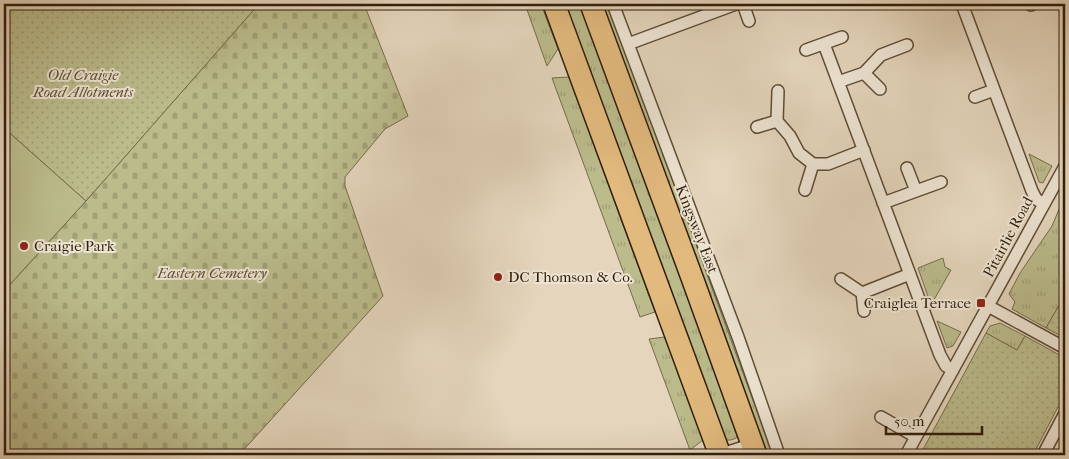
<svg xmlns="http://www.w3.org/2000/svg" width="1069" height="459" font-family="'IM FELL French Canon',serif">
  <defs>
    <pattern id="grass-tufts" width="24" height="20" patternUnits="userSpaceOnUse" patternTransform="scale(1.25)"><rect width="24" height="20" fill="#bbbb8c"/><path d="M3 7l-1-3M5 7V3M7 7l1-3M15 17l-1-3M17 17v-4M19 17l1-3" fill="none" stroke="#a1a077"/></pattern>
    <pattern id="cemetery-stones" width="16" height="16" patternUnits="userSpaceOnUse" patternTransform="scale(1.25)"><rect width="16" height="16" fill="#bbbb8c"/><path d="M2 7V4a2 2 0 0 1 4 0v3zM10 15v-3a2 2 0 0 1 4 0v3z" fill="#a1a077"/></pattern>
    <pattern id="garden-dots" width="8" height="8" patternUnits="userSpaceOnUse" patternTransform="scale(1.25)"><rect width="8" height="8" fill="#bbbb8c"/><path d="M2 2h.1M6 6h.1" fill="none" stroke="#a1a077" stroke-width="1.8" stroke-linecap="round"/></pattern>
  </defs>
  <rect width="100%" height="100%" fill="#e4d5bc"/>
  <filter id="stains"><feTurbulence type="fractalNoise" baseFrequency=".004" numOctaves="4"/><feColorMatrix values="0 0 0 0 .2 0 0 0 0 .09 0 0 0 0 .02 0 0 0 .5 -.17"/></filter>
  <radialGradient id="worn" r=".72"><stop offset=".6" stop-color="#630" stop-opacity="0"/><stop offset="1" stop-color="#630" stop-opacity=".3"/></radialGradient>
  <!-- grass -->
  <path fill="url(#grass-tufts)" stroke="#766c4b" d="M525,4H541L558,49L547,66Z
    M562,4H583L739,433L736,438C730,441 727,441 722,437Z
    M598,4H608L773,455H764Z
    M569,77L655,312L640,317L552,78Z
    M1029,154L1052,166L1043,183L1039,182Z
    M1065,195V295L1046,328L1012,309L1015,302L1009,294L1020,273L1052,226Z
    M943,258L945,267L951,270L931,305L918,268Z
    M937,321L961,332L953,346L947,348Z
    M1000,323L1025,336L1017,350L986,333L990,326Z
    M665,337L703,440L690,450L649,339Z"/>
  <!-- cemetery -->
  <path fill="url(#cemetery-stones)" stroke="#766c4b" d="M259,4H364L408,116L385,129L345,177V186L383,296L239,455H4V291L86,201Z"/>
  <!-- garden -->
  <path fill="url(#garden-dots)" stroke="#766c4b" d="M4,4H259L86,201L4,128Z
    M1065,295V338L1046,328Z
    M986,333L1017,350L1025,336L1065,358V410L1058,407L1033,455H920Z"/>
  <!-- pitch -->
  <path fill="#bbbb8c" stroke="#766c4b" d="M4,128L86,201L4,291Z"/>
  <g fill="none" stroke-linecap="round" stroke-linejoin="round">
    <defs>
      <path id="street" d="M613,4L738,337L779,455
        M743,4L749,21
        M962,4L1032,191L1036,199L1044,204
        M1031,4V5
        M628,44L736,4
        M824,44L940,355L946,366L953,370
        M806,50L842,37
        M864,73L880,89
        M838,82L864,73L881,55L907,45
        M778,91L777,121L790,136L799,153L813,164H828L864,150
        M975,97L994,90
        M757,127L777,121
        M907,168L916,191
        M805,190L813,164
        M883,203L941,182
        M841,279L862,293L910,274
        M862,293L864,311
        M988,306L1065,348
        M881,417L916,437
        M719,455L753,444
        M906,455L1065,166
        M1043,455L1064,415"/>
      <path id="highway" d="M554,4L720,455
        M591,4L694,283L756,455"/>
    </defs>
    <!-- street casing -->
    <use href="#street" stroke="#5e4c36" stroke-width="14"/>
    <!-- highway casing -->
    <use href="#highway" stroke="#311e0a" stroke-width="24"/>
    <!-- street -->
    <use href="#street" stroke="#ede4d3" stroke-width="11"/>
    <!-- highway -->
    <use href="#highway" stroke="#e2ba7e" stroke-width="21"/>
  </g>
  <!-- markers -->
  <g fill="#8f2418" stroke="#ede4d3" stroke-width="2">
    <circle cx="24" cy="246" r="5"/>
    <circle cx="498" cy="277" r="5"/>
    <rect x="976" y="298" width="10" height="10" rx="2.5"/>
  </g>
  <g text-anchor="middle" stroke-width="4" stroke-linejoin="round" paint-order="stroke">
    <!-- park labels -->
    <g font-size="15" font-style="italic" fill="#5a4d31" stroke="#ede4d3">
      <text x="83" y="80">Old Craigie<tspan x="83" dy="17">Road Allotments</tspan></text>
      <text x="212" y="278">Eastern Cemetery</text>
    </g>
    <!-- street labels -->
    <g font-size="15" fill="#311e0a" stroke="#ede4d3">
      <text transform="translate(697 229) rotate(69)" y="5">Kingsway East</text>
      <text transform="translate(1008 237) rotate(-62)" y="5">Pitairlie Road</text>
    </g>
    <!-- poi labels -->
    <g font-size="15" fill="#311e0a" stroke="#ede4d3" text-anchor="start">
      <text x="34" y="251">Craigie Park</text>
      <text x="508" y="282">DC Thomson &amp; Co.</text>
      <text x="971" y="308" text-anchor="end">Craiglea Terrace</text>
    </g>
  </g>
  <!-- margin -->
  <rect width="1069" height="459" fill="none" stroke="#e4d5bc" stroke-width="20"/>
  <rect x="5" y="5" width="1059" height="449" fill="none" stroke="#311e0a" stroke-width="2.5"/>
  <rect x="10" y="10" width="1049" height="439" fill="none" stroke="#311e0a"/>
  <!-- scale -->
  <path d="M886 426v8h96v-8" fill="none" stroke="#311e0a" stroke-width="2.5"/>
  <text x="894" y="426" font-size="15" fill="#311e0a" stroke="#ede4d3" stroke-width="4" paint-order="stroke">50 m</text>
  <rect width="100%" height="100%" filter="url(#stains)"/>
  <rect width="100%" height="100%" fill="url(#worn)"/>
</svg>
